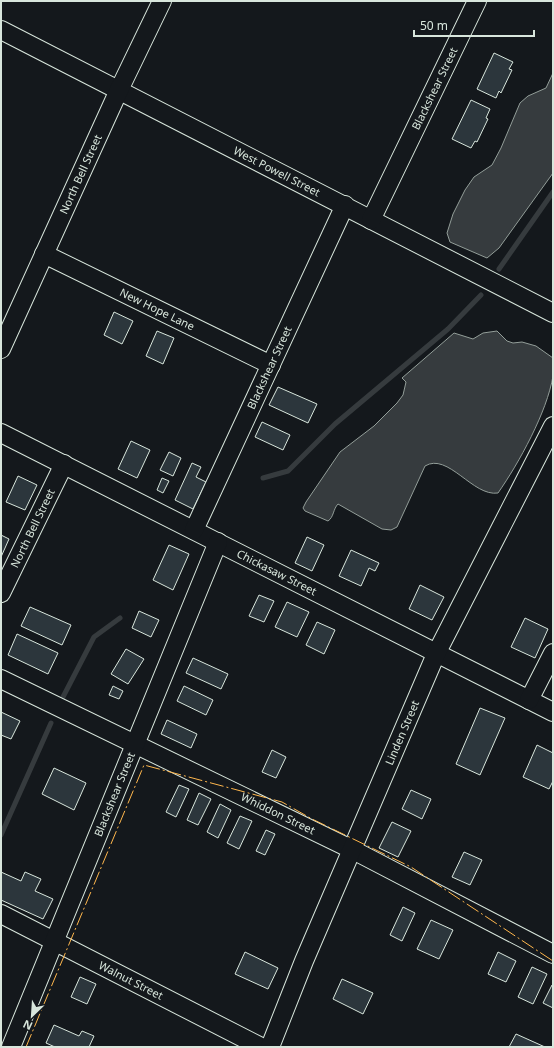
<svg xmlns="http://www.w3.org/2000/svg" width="554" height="1048" font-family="'Noto Sans',sans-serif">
  <rect width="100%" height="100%" fill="#14181c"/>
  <!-- water -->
  <path fill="#363b3e" stroke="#939e99" d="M553,73V173L499,248L487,258L450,242L447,233L453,214L465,190L474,177L492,165L501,148L520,103L528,96L546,88Z
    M497,331L507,341L513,343L522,342L536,346L553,358C553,364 554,371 553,376C547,412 519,463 498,493C473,497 448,452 425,466L397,527L391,530L382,529L338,504C333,509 334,517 328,521L305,511L303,508L306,502L340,452L374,426L397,403L403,395L406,382L402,378L454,333L473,339L483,333Z"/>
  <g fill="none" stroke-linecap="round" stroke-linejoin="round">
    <!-- stream -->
    <path stroke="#363b3e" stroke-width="5" d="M499,269L553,192
      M263,478L288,471L335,424L448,329L481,295
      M63,697L94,637L120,618
      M1,835L51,723"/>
  </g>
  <!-- building -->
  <path fill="#2c363c" stroke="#d8e6dc" d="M494,53L513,62L509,69L512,70L501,93L499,91L496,98L477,89Z
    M471,100L490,109L486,118L488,119L477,142L475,141L471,148L452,139Z
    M114,312L133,321L122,344L104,335Z
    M157,331L174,338L163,364L146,356Z
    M278,387L317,404L308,423L269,405Z
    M262,422L290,435L283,450L255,437Z
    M131,441L150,450L137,478L118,469Z
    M169,452L181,458L173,476L160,470Z
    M192,463L201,467L196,477L206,482L193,509L175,500Z
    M18,476L37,485L25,510L6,502Z
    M162,478L169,481L163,493L157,490Z
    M1,535L9,539L1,557Z
    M307,537L324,545L312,571L295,563Z
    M169,545L189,554L173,590L153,580Z
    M351,550L379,563L375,571L369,568L361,586L339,576Z
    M420,585L444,597L432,620L409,609Z
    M259,595L274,601L264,622L249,616Z
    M287,602L309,612L297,637L275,627Z
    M30,607L71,625L62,645L21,626Z
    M139,611L159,620L151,637L132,628Z
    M525,618L548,629L535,658L511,647Z
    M317,622L335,630L324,654L306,645Z
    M17,634L58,653L48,674L8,655Z
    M126,649L144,659L128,684L111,674Z
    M193,658L228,674L221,689L186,673Z
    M113,686L123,691L119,699L109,695Z
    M184,686L213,700L206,715L177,701Z
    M480,708L505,718L480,775L456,764Z
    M1,712L20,721L11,739L1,735Z
    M167,720L197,734L191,748L161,734Z
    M537,745L553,753V781L549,789L523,777Z
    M272,750L286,757L276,778L262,772Z
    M54,768L86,783L74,810L42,794Z
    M179,785L189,789L176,817L166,812Z
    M411,790L431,799L422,819L402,809Z
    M199,793L211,799L198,825L187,820Z
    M220,804L231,810L218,838L207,832Z
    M240,816L252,821L239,849L227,843Z
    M392,822L411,831L398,857L379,848Z
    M266,830L275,834L265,855L256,851Z
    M464,852L482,860L470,885L452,877Z
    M1,872L21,881L25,872L41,879L35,891L53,899L43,919L1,900Z
    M403,907L415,913L402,941L390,935Z
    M431,920L453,930L439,959L417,949Z
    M245,952L278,968L268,989L235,974Z
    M498,952L516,961L506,982L488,974Z
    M532,967L547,974L533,1004L518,997Z
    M80,977L96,984L87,1004L71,997Z
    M342,979L373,993L363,1014L333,999Z
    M552,985H553V1008L543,1003Z
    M54,1025L79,1036L82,1031L94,1036L89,1047H55L46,1043Z
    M516,1034L545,1047H509Z"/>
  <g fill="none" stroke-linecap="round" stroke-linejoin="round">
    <defs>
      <g id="minor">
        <path id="s1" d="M1,30L553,313"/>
        <path id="s2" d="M371,220L477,1"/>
        <path id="s3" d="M44,254L271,365"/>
        <path id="s4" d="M1,349L119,90L162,1"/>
        <path id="s5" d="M1,433L553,712"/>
        <path id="s6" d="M194,530L345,205"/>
        <path id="s7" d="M1,593L64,464"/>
        <path id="s8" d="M1,679L353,850L553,954"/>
        <path d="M529,700L553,653"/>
        <path id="s9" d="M1,914L261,1047"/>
        <path id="s10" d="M11,1047L218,542"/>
        <path id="s11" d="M270,1047L304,961L436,654L553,426"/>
      </g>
    </defs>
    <!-- minor casing -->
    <use href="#minor" stroke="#d8e6dc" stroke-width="20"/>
    <!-- minor -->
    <use href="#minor" stroke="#14181c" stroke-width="18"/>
    <!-- power -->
    <path stroke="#ffb74d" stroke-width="1" stroke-dasharray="14 3 2 3" stroke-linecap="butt" d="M26,1047L144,765L282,802L312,819L411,867L553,961"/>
  </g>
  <g text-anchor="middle" stroke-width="3" stroke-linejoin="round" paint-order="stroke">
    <!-- street labels -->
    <g font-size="11" fill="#d8e6dc" stroke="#14181c">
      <text dy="4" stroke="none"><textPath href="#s2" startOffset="146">Blackshear Street</textPath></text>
      <text dy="4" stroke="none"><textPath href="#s1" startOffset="310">West Powell Street</textPath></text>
      <text dy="4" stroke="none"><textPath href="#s4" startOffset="192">North Bell Street</textPath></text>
      <text dy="4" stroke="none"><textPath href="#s3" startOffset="126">New Hope Lane</textPath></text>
      <text dy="4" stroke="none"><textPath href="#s6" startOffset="179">Blackshear Street</textPath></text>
      <text dy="4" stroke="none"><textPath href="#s7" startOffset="72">North Bell Street</textPath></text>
      <text dy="4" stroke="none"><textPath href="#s5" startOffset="309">Chickasaw Street</textPath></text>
      <text dy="4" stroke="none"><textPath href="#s11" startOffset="341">Linden Street</textPath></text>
      <text dy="4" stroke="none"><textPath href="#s10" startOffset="273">Blackshear Street</textPath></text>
      <text dy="4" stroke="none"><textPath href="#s8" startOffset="308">Whiddon Street</textPath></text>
      <text dy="4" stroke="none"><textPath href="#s9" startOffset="146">Walnut Street</textPath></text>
    </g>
  </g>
  <!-- border -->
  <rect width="554" height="1048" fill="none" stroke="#d8e6dc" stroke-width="4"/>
  <!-- north arrow -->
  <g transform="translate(32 1016) rotate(205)" stroke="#14181c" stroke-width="3" paint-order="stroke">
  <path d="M0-3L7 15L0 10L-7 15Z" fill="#d8e6dc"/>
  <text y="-6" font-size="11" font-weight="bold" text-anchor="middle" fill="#d8e6dc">N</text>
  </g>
  <!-- scale -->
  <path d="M414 30v6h120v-6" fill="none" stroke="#d8e6dc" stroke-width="2"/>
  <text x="420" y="30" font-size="12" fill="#d8e6dc" stroke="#14181c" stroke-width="3" paint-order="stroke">50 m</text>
</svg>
